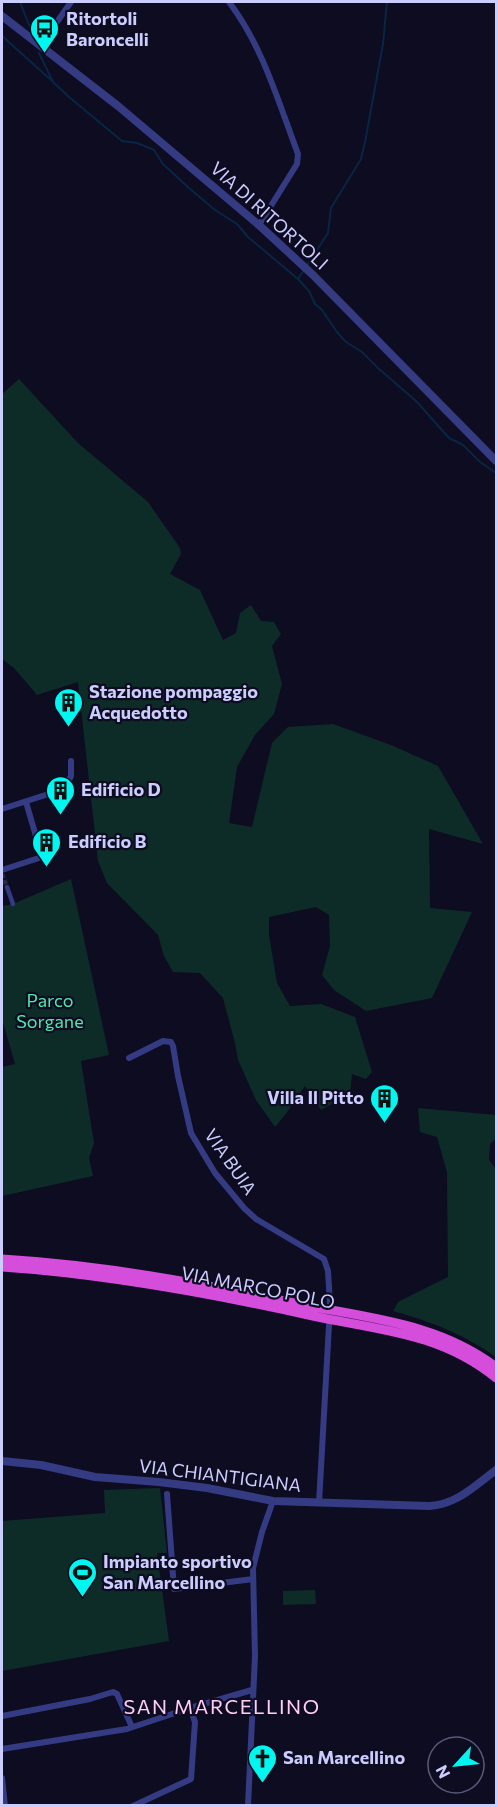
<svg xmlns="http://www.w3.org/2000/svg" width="498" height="1807" font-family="Commissioner,sans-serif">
  <rect width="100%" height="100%" fill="#0d0c21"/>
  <!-- green -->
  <path fill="#0e2c27" d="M19,379L78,443L148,502L180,548L181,554L170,574L200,590L223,640L236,633L240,613L251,605L261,621L274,622L281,634L272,646L282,684L274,714L255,735L237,767L229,823L252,827L272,743L288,727L333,724L391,745L438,766L483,844L429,829L430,908L472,912L432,998L366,1011L334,990L322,975L330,946L329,915L316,907L269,917V935L277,983L290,1006L321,1004L355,1017L372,1072L366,1079L352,1074L350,1094L321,1110L305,1086L285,1115L275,1127L256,1100L238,1060L235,1043L223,998L200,973L173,972L164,956L158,935L107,883L98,861L78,682L37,695L14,668L2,659V394Z
    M71,879L109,1055L81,1061L94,1143L89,1158L93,1176L2,1196V1067L15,1064L2,1019V906L13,904Z
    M418,1108L496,1115V1138L490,1144L489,1160L496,1169V1357C463,1334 432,1322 393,1311L398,1302L448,1277L447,1172L437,1137L420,1132Z
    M160,1488L167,1553H157L169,1641L2,1671V1521L105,1513L104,1490Z
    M315,1590L316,1604L283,1605V1591Z"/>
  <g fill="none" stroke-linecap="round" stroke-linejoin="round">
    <!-- stream -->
    <path stroke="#082644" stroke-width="2" d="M20,2L33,35
      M2,36L51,80
      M39,53L53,82L69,97L122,141L137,143L154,150L163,164L189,188L215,210L237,224L248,237L298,279L309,291L315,304L322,310L337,332L346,342L362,352L378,368L417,402L449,438L463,445L480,462L496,473
      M298,279L328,233L331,208L361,159L365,142L383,44L387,2"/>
    <!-- pedestrian-tunnel -->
    <path stroke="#2a2942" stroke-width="4.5" stroke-dasharray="4.5 2" stroke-linecap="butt" d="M2,874L7,887"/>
    <!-- pedestrian -->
    <path stroke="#343b83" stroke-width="4.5" d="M7,887L13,904"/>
    <!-- minor -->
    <path stroke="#343b83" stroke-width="6" d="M229,2C263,47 278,101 298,154L297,164L259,225
      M40,46L71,2
      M2,809L64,789L71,776V761
      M2,870L42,857L26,802
      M129,1058L163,1041L171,1042L173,1046L178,1076L191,1133L215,1173L244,1208L256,1219L324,1259L328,1271L330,1304
      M167,1494L174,1589L253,1579
      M319,1503L329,1325
      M2,1716L90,1699L113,1692L117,1694L132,1727
      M2,1749L127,1729L190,1708L252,1690
      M2,1778L5,1806
      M133,1806L191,1779L195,1722L190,1708
      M248,1806L255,1656L253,1568L262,1532L273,1501"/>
    <!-- tertiary -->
    <path stroke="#343b83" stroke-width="8" d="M2,16L118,106L260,226L313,275L496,461
      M2,1461L41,1465L95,1477L159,1482L207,1488L273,1501L429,1506C456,1505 476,1485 496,1470"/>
    <!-- trunk -->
    <path stroke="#d44ddb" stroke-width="9" d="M2,1259C102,1265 200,1283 299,1304C368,1318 438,1323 496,1367
      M2,1267C107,1274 210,1293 313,1316C379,1330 441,1333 496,1378"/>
  </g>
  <!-- icons -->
  <defs>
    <symbol id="bus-pin" viewBox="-11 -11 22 30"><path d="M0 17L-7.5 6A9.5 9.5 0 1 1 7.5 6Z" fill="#00f7ef" stroke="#0d0c21"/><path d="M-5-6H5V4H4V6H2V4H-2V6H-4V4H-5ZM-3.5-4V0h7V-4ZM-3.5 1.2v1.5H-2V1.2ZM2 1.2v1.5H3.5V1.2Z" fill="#111"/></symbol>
    <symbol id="building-pin" viewBox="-11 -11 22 30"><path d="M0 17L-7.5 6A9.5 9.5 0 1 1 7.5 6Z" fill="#00f7ef" stroke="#0d0c21"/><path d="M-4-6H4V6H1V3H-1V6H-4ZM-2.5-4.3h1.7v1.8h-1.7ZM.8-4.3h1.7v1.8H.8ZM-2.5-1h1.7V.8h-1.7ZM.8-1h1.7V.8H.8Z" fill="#111"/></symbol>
    <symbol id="stadium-pin" viewBox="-11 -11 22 30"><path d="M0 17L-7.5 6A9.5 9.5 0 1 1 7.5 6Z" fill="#00f7ef" stroke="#0d0c21"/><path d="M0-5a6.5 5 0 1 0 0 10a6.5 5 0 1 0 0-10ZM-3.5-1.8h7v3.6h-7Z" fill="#111"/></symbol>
    <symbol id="church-pin" viewBox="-11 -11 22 30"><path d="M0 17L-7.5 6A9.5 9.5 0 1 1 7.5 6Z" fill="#00f7ef" stroke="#0d0c21"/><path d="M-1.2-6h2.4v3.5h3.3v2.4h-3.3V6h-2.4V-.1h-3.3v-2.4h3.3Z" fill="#111"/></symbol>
  </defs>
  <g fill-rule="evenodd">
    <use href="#bus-pin" x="28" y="12" width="33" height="45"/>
    <use href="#building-pin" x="52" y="686" width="33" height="45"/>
    <use href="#building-pin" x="44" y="774" width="33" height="45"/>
    <use href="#building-pin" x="30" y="826" width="33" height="45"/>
    <use href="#building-pin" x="368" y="1082" width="33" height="45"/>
    <use href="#stadium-pin" x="66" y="1556" width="33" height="45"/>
    <use href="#church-pin" x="246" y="1742" width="33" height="45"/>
  </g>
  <g text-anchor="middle" stroke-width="4.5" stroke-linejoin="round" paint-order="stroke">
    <!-- poi labels -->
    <g font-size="18" font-weight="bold" fill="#cccdff" stroke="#0d0c21" text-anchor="start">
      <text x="66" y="25">Ritortoli<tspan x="66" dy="21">Baroncelli</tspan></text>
      <text x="89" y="698">Stazione pompaggio<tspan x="89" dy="21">Acquedotto</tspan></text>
      <text x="81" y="796">Edificio D</text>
      <text x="68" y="848">Edificio B</text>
      <text x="364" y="1104" text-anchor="end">Villa Il Pitto</text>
      <text x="103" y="1568">Impianto sportivo<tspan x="103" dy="21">San Marcellino</tspan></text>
      <text x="283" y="1764">San Marcellino</text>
    </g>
    <!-- street labels -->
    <g font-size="18" fill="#cccdff" stroke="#0d0c21">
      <text transform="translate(269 216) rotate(42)" y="6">VIA DI RITORTOLI</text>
      <text transform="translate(230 1162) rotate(55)" y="6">VIA BUIA</text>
      <text transform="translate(258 1288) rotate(11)" y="6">VIA MARCO POLO</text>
      <text transform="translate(220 1476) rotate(7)" y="6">VIA CHIANTIGIANA</text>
    </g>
    <!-- park labels -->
    <g font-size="18" fill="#51e6ad" stroke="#0d0c21">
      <text x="50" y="1007">Parco<tspan x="50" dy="21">Sorgane</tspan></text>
    </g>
    <!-- neighbourhood labels -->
    <g font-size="20" letter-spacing="1.5" fill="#ffcef4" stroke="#0d0c21">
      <text x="222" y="1714">SAN MARCELLINO</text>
    </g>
  </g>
  <!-- border -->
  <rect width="498" height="1807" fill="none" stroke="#cccdff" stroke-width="6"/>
  <!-- north arrow -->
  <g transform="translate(456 1765) rotate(243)"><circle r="28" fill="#0d0c21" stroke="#59597a" stroke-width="1.5"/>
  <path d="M0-4.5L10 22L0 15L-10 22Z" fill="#00f7ef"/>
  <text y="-9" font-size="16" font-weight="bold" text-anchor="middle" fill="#cccdff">N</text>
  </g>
</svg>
